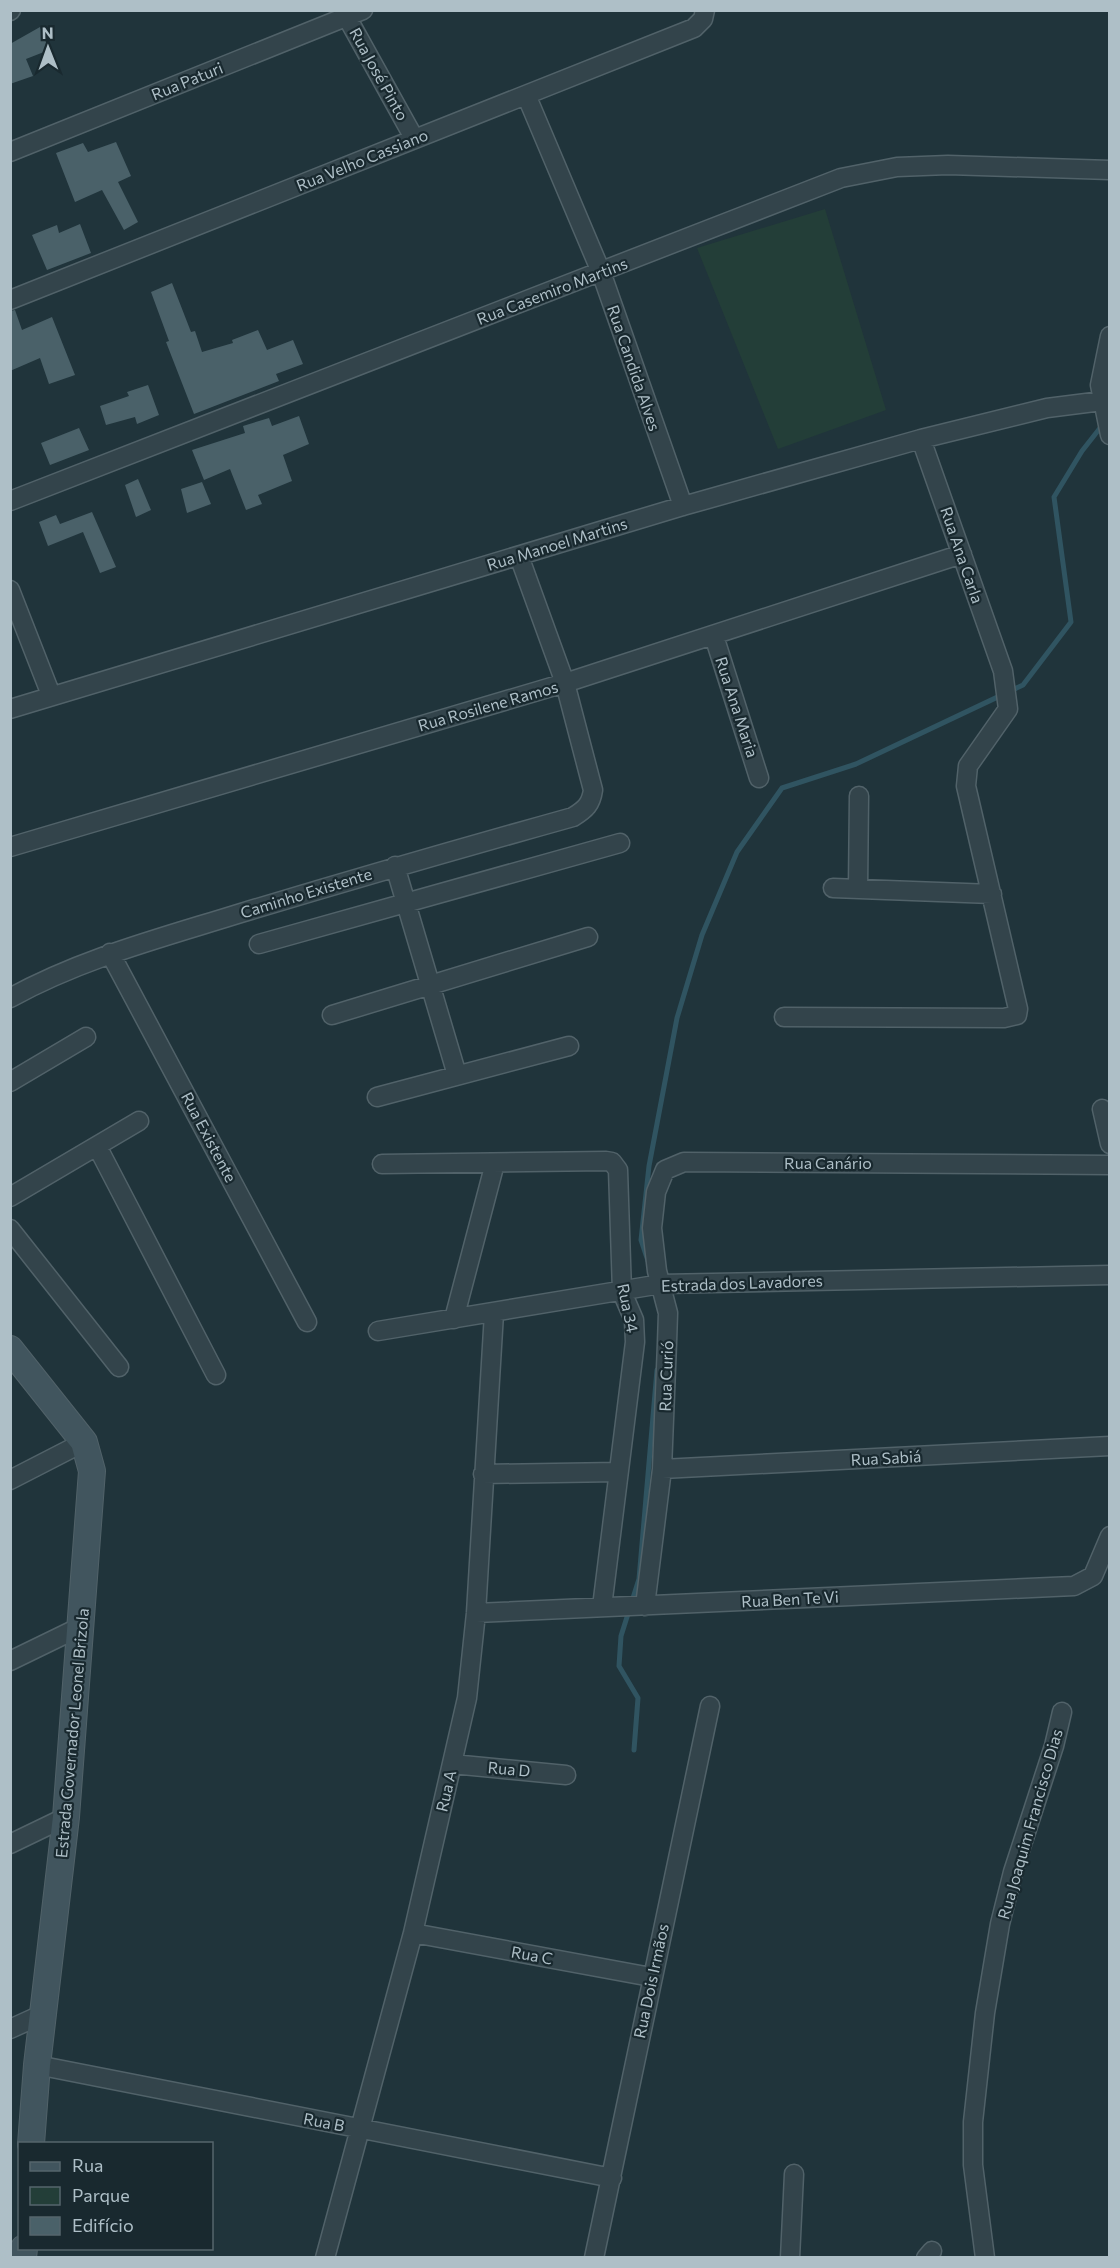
<svg xmlns="http://www.w3.org/2000/svg" width="1120" height="2268" font-family="Commissioner,sans-serif">
  <rect width="100%" height="100%" fill="#20343b"/>
  <!-- green -->
  <path fill="#233e38" d="M825,209L886,410L778,449L697,248Z"/>
  <g fill="none" stroke-linecap="round" stroke-linejoin="round">
    <!-- stream -->
    <path stroke="#305461" stroke-width="5" d="M648,1261L641,1240L649,1166L677,1018L702,935L737,852L782,788L856,764L1023,685L1071,622L1054,497L1082,451L1104,423
      M634,1750L638,1698L619,1666L621,1636L639,1579L657,1370"/>
  </g>
  <!-- building -->
  <path fill="#4a6169" d="M40,27L49,50L26,59L33,76L10,84V44Z
    M116,142L131,176L118,182L138,222L124,230L102,190L75,202L56,153L83,143L88,152Z
    M80,224L91,253L47,270L32,235L57,225L59,233Z
    M172,283L191,332L195,331L202,352L233,343L232,340L258,330L267,350L293,340L303,364L276,374L279,381L194,414L166,342L169,341L151,292Z
    M15,310L22,330L52,317L75,375L49,384L40,358L10,371V311Z
    M148,385L159,415L137,424L135,417L106,425L100,406L129,396L127,392Z
    M299,416L309,444L283,455L292,481L258,495L262,504L246,510L230,469L204,480L192,450L245,433L243,426L269,418L272,426Z
    M79,428L89,450L50,465L41,443Z
    M138,479L151,510L136,517L125,485Z
    M202,482L211,504L187,513L181,489Z
    M92,512L116,567L100,573L83,532L48,546L39,522L56,515L60,524Z"/>
  <g fill="none" stroke-linecap="round" stroke-linejoin="round">
    <defs>
      <path id="minor" d="M343,10L414,138
        M10,11L11,10
        M527,97L601,272L683,506
        M10,152L363,10
        M10,300L694,28L703,19L705,10
        M1110,336L1100,385L1110,435
        M10,501L841,178L897,167L948,165L1110,170
        M10,590L51,695
        M714,636L759,778
        M10,709L683,506L921,439L1047,408L1110,400
        M10,847L565,683L962,554
        M395,866L457,1075
        M833,888L992,894
        M858,889L859,796
        M259,944L620,843
        M110,953L307,1322
        M10,998C83,958 161,938 241,913C351,880 462,848 573,817C586,809 591,804 593,790L565,683L519,556
        M332,1015L588,937
        M784,1017L1004,1018L1017,1015L1018,1009L966,786L968,766L1008,709L1003,671L921,439
        M10,1082L86,1037
        M377,1097L569,1046
        M1102,1109L1110,1144
        M97,1146L216,1375
        M382,1164L606,1161L612,1162L618,1170L622,1292L634,1320L635,1342L602,1607
        M10,1197L139,1121
        M10,1229L119,1367
        M454,1319L495,1163
        M378,1331L661,1284L1110,1275
        M662,1469L1110,1446
        M483,1474L618,1472
        M10,1480L84,1442
        M645,1606L662,1469L667,1343L668,1313L657,1271L652,1228L656,1192L665,1170L684,1162L1110,1165
        M476,1613L1074,1586L1093,1576L1110,1536
        M10,1661L82,1626
        M452,1764L566,1775
        M10,1844L66,1817
        M413,1933L651,1977
        M10,2029L43,2014
        M37,2065L612,2178
        M325,2258L413,1933L467,1698L476,1613L494,1313
        M594,2258L710,1706
        M790,2258L794,2174
        M926,2258L932,2251
        M985,2258L973,2165V2122L985,2013L1000,1924L1013,1872L1054,1746L1062,1712"/>
      <path id="secondary" d="M10,1349L84,1442L92,1471L66,1817L37,2065L31,2144
        M23,2258L24,2248"/>
    </defs>
    <!-- minor casing -->
    <use href="#minor" stroke="#516269" stroke-width="21"/>
    <!-- secondary casing -->
    <use href="#secondary" stroke="#516269" stroke-width="28"/>
    <!-- minor -->
    <use href="#minor" stroke="#33444b" stroke-width="18"/>
    <!-- secondary -->
    <use href="#secondary" stroke="#41555e" stroke-width="26"/>
  </g>
  <g text-anchor="middle" stroke-width="4.5" stroke-linejoin="round" paint-order="stroke">
    <!-- street labels -->
    <g font-size="16" fill="#aebfc7" stroke="#19292f">
      <text transform="translate(379 74) rotate(61)" y="6">Rua José Pinto</text>
      <text transform="translate(187 81) rotate(-22)" y="6">Rua Paturi</text>
      <text transform="translate(362 160) rotate(-22)" y="6">Rua Velho Cassiano</text>
      <text transform="translate(552 291) rotate(-21)" y="6">Rua Casemiro Martins</text>
      <text transform="translate(634 368) rotate(71)" y="6">Rua Candida Alves</text>
      <text transform="translate(557 544) rotate(-17)" y="6">Rua Manoel Martins</text>
      <text transform="translate(962 555) rotate(71)" y="6">Rua Ana Carla</text>
      <text transform="translate(488 706) rotate(-16)" y="6">Rua Rosilene Ramos</text>
      <text transform="translate(737 707) rotate(72)" y="6">Rua Ana Maria</text>
      <text transform="translate(306 893) rotate(-17)" y="6">Caminho Existente</text>
      <text transform="translate(209 1137) rotate(62)" y="6">Rua Existente</text>
      <text x="828" y="1169">Rua Canário</text>
      <text transform="translate(742 1283) rotate(-2)" y="6">Estrada dos Lavadores</text>
      <text transform="translate(628 1308) rotate(78)" y="6">Rua 34</text>
      <text transform="translate(666 1376) rotate(-88)" y="6">Rua Curió</text>
      <text transform="translate(886 1458) rotate(-3)" y="6">Rua Sabiá</text>
      <text transform="translate(790 1599) rotate(-3)" y="6">Rua Ben Te Vi</text>
      <text transform="translate(72 1733) rotate(-85)" y="6">Estrada Governador Leonel Brizola</text>
      <text transform="translate(509 1769) rotate(5)" y="6">Rua D</text>
      <text transform="translate(446 1791) rotate(-77)" y="6">Rua A</text>
      <text transform="translate(1030 1824) rotate(-74)" y="6">Rua Joaquim Francisco Dias</text>
      <text transform="translate(532 1955) rotate(10)" y="6">Rua C</text>
      <text transform="translate(651 1981) rotate(-78)" y="6">Rua Dois Irmãos</text>
      <text transform="translate(324 2122) rotate(11)" y="6">Rua B</text>
    </g>
  </g>
  <!-- border -->
  <rect width="1120" height="2268" fill="none" stroke="#aebfc7" stroke-width="24"/>
  <!-- legend -->
  <rect x="18" y="2142" width="195" height="108" fill="#19292f" stroke="#55656c" stroke-width="1.5"/>
  <rect x="30" y="2162" width="30" height="9" fill="#41555e" stroke="#55656c" stroke-width="1.5"/>
  <text x="72" y="2172" font-size="18" fill="#aebfc7">Rua</text>
  <rect x="30" y="2187" width="30" height="18" fill="#233e38" stroke="#55656c" stroke-width="1.5"/>
  <text x="72" y="2202" font-size="18" fill="#aebfc7">Parque</text>
  <rect x="30" y="2217" width="30" height="18" fill="#4a6169" stroke="#55656c" stroke-width="1.5"/>
  <text x="72" y="2232" font-size="18" fill="#aebfc7">Edifício</text>
  <!-- north arrow -->
  <g transform="translate(48 48) rotate(359)" stroke="#19292f" stroke-width="4.5" paint-order="stroke">
  <path d="M0-4.5L10 22L0 15L-10 22Z" fill="#aebfc7"/>
  <text y="-9" font-size="16" font-weight="bold" text-anchor="middle" fill="#aebfc7">N</text>
  </g>
</svg>
